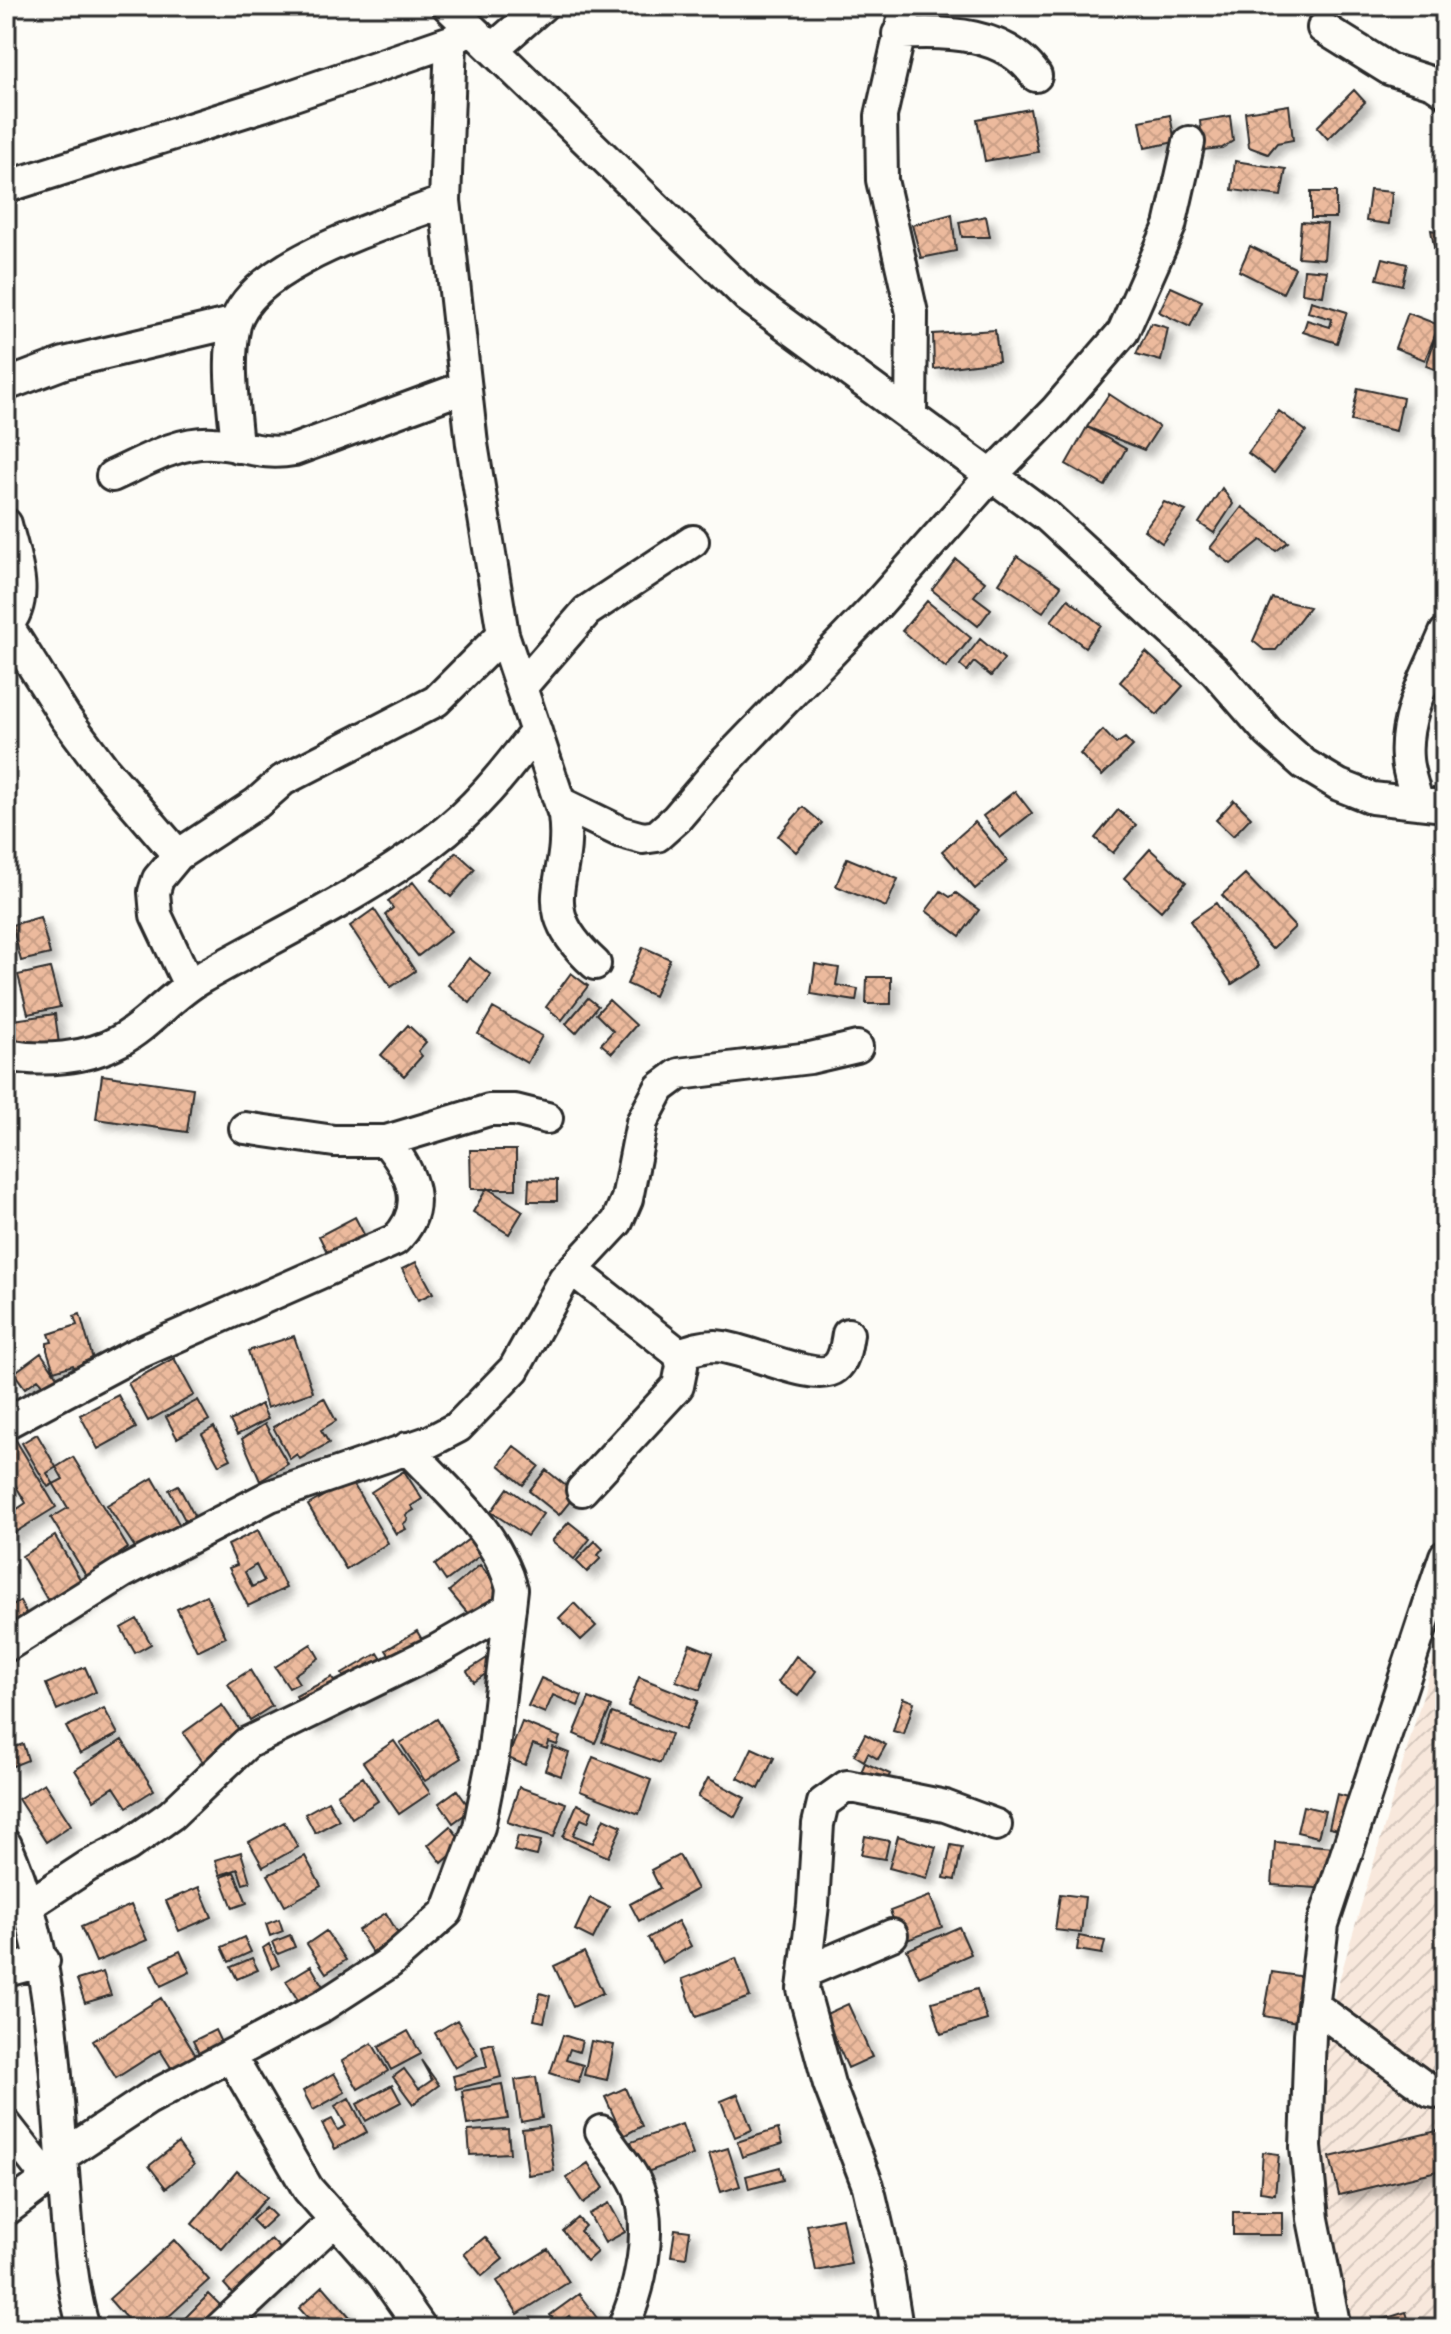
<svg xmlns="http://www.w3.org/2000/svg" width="1451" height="2334" font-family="Itim,sans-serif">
  <defs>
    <pattern id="industrial-furrows" width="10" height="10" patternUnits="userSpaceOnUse" patternTransform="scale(2)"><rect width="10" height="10" fill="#f8e8dc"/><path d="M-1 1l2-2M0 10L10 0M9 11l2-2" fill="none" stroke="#d5c7bd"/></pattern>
    <pattern id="building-cross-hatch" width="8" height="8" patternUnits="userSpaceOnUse" patternTransform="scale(2)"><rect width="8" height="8" fill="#ecba9d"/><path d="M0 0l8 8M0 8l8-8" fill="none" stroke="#cba087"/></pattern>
    <filter id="shadow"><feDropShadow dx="7" dy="7" stdDeviation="4" flood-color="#0004"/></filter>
  </defs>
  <rect width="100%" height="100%" fill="#fdfcf7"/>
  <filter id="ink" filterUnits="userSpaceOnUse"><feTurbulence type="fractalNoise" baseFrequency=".0125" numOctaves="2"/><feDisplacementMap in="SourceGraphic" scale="16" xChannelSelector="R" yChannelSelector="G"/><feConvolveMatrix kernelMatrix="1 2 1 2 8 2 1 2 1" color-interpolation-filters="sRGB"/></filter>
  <g filter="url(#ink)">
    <!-- industrial -->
    <path fill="url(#industrial-furrows)" d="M1445,1620V2328H1320L1314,2316L1323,2035Z"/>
    <!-- building -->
    <path fill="url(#building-cross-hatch)" stroke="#2b2b2b" stroke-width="2" fill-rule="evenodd" filter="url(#shadow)" d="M1354,90L1365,102L1328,139L1317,127Z
      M1289,105L1293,140L1277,143L1268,154L1249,147L1245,112Z
      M1030,109L1038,152L985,161L977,119Z
      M1170,115L1175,142L1145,148L1140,121Z
      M1230,116L1233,141L1222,148L1203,150L1200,121Z
      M1235,161L1286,169L1281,196L1232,190Z
      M1370,190L1392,192L1389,224L1366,221Z
      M1311,192H1336V218H1311Z
      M952,214L956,251L921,258L912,225Z
      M986,216L990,237H962L959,222Z
      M1301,222L1327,224L1324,259L1298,257Z
      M1431,230L1445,233V258L1436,257Z
      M1250,246L1295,268L1283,293L1239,271Z
      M1383,258L1407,264L1402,285L1377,279Z
      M1304,269L1327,271L1323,296L1302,293Z
      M1171,287L1202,301L1190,327L1159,312Z
      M1311,301L1347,312L1337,343L1303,332L1307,320L1330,327L1332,319L1308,312Z
      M1408,313L1439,325L1425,360L1395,348Z
      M1151,323L1168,328L1161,361L1136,354Z
      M995,330L999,361L934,369L933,334Z
      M1438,331L1445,333V373L1426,366Z
      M1358,388L1403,398L1396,431L1351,421Z
      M1109,394L1159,427L1144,450L1087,427Z
      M1279,411L1306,431L1274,473L1248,453Z
      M1087,427L1126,449L1105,486L1066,464Z
      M1222,488L1233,504L1214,533L1199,523Z
      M1164,502L1186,511L1162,543L1144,530Z
      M1242,507L1288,542L1276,551L1261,540L1231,564L1210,548Z
      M1017,556L1061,586L1043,612L999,583Z
      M956,559L985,582L974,596L991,609L978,626L932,590Z
      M1272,598L1309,607L1276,650H1264L1253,641Z
      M1068,599L1101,625L1085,647L1051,621Z
      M927,601L971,638L946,668L902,631Z
      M980,639L1004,659L991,676L974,662L967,671L960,665Z
      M1146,652L1183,686L1157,715L1120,682Z
      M1103,730L1116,744L1125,738L1133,746L1102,776L1080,754Z
      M1015,791L1032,813L1000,838L983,816Z
      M1234,800L1251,817L1233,836L1216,820Z
      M803,807L822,823L796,852L778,836Z
      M1118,810L1136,825L1113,853L1095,838Z
      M975,822L1008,861L975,889L942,851Z
      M1150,849L1186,882L1161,911L1124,878Z
      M456,852L475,869L451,897L432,879Z
      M847,858L898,879L886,907L836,886Z
      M1245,874L1295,927L1272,949L1222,895Z
      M413,882L451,931L418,956L385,915L393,908L388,901Z
      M941,891L950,897L956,893L979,910L960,936L926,911Z
      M1216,903L1259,966L1232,984L1190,921Z
      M374,909L415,971L391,987L350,926Z
      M40,917L50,954L21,961L12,925Z
      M643,947L670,959L654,996L627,984Z
      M469,958L491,975L470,1003L448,985Z
      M815,964L839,968L836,985L858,989L856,1001L811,994Z
      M50,968L60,1007L28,1014L18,975Z
      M571,973L588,986L562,1020L546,1007Z
      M867,977H891V1004H866Z
      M588,998L598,1006L576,1033L566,1024Z
      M609,1000L636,1025L612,1053L601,1044L613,1031L596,1014Z
      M493,1008L542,1036L527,1063L478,1034Z
      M55,1014L59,1044L17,1050L13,1020Z
      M408,1025L426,1042L418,1051L422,1056L404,1076L381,1055Z
      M102,1075L193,1088L187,1132L96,1119Z
      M470,1150H516V1189H471Z
      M529,1179L557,1180V1201H528Z
      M487,1188L523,1211L509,1234L473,1212Z
      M355,1217L368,1242L332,1262L319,1236Z
      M416,1262L433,1293L418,1300L402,1269Z
      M80,1314L93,1359L83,1362L85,1368L75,1371L73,1365L54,1371L47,1350V1343L52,1342L49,1334L77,1325L74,1316Z
      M294,1336L313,1392L267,1408L248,1351Z
      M41,1353L58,1378L45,1387L38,1379L25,1388L14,1373Z
      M174,1358L194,1395L148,1421L128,1383Z
      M118,1395L136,1428L98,1449L80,1415Z
      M324,1398L336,1421L321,1430L329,1443L300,1459L297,1454L290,1459L273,1427Z
      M198,1400L209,1420L177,1438L166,1417Z
      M261,1404L268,1419L237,1435L230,1421Z
      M265,1424L288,1464L260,1481L242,1439Z
      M214,1427L231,1459L219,1465L202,1434Z
      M37,1434L63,1479L48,1487L22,1443Z
      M14,1437L56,1507L6,1538V1499L14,1511L26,1503L14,1483L6,1488V1442Z
      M514,1446L539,1466L523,1485L499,1465Z
      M73,1457L128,1548L119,1554L131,1574L98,1595L51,1518L68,1508L47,1473Z
      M546,1470L576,1494L559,1515L529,1491Z
      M404,1471L422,1499L411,1506L414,1510L406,1515L408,1520L403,1524L406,1529L396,1534L371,1492Z
      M153,1478L191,1545L146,1564L107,1505Z
      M351,1480L388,1543L346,1569L308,1505Z
      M178,1485L195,1517L186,1522L169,1490Z
      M508,1488L543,1514L527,1536L491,1512Z
      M569,1522L590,1539L574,1559L552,1541Z
      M258,1530L286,1588L248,1606L229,1568L237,1565L228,1545ZM256,1565L264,1581L252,1587L245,1572Z
      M55,1536L92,1600L59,1620L22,1556Z
      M469,1539L481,1555L446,1581L435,1565Z
      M595,1541L603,1549L598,1555L601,1558L587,1572L576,1561Z
      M480,1565L506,1596L475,1622L449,1591Z
      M206,1595L226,1637L197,1651L177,1609Z
      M20,1601L35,1630L6,1646V1609Z
      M574,1603L596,1626L581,1640L559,1618Z
      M137,1619L151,1644L135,1653L121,1628Z
      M417,1631L433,1659L403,1677L386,1650Z
      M311,1644L319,1658L294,1675L299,1683L289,1688L275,1667Z
      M690,1644L713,1653L700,1690L676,1681Z
      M378,1653L395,1681L359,1703L342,1674Z
      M796,1656L816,1671L798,1696L778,1682Z
      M487,1658L494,1668L474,1682L467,1671Z
      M85,1667L96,1692L57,1710L46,1684Z
      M250,1670L272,1706L250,1720L228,1684Z
      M332,1677L347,1707L311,1726L296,1696Z
      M639,1677L698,1701L685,1730L628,1706Z
      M541,1678L582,1696L578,1706L553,1695L545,1713L528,1706Z
      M589,1698L611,1707L595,1743L574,1734Z
      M903,1698L914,1702L904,1734L893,1731Z
      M222,1705L244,1737L205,1765L183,1733Z
      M104,1708L118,1734L80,1754L66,1727Z
      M612,1713L671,1734L660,1763L602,1742Z
      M437,1719L461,1758L425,1781L400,1743Z
      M522,1722L560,1737L557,1745L549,1742L547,1749L533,1744L525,1765L508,1758Z
      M865,1734L886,1745L878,1759L868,1753L864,1761L854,1755Z
      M122,1740L154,1790L127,1807L114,1787L94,1800L75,1770Z
      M394,1741L430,1793L399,1814L363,1762Z
      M23,1744L28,1760L13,1766L6,1750Z
      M553,1747L569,1753L561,1776L545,1770Z
      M752,1748L774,1758L759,1789L738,1778Z
      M593,1757L651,1780L639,1814L580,1791Z
      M865,1763L890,1774L883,1789L858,1779Z
      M363,1777L378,1801L352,1818L337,1794Z
      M708,1778L745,1798L735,1817L698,1797Z
      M44,1783L71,1825L46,1842L18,1799Z
      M519,1787L566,1803L554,1837L507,1822Z
      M457,1790L471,1810L453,1823L439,1803Z
      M1337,1794L1356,1799L1348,1832L1329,1828Z
      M328,1801L339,1820L315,1833L305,1814Z
      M577,1804L592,1811L588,1822L581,1819L573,1835L593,1843L604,1818L622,1826L608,1857L563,1837Z
      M1303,1806L1325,1811L1318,1837L1297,1832Z
      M284,1822L298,1847L263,1867L249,1842Z
      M450,1826L464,1844L442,1863L428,1845Z
      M518,1836L541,1841L537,1856L514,1851Z
      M865,1836L889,1841L885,1859L861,1855Z
      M898,1836L936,1847L927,1878L889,1868Z
      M1275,1842L1334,1847L1331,1889L1272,1885Z
      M951,1845L962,1847L955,1880L944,1878Z
      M241,1852L250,1882L243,1884L238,1869L220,1875L215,1860Z
      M679,1855L697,1889L639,1921L630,1904L660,1888L651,1870Z
      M305,1856L321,1886L285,1906L268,1875Z
      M234,1872L247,1903L233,1908L221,1877Z
      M199,1887L212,1917L179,1931L166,1901Z
      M1060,1894L1085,1897L1081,1933L1055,1930Z
      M930,1896L942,1927L902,1942L890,1911Z
      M590,1898L609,1907L593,1939L575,1930Z
      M131,1905L147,1940L96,1962L81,1927Z
      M386,1913L399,1935L372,1952L358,1930Z
      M279,1919L283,1931L270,1936L266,1924Z
      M678,1921L691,1946L662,1963L648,1938Z
      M959,1927L971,1954L919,1977L907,1950Z
      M326,1931L346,1960L326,1973L307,1944Z
      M290,1935L295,1947L278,1954L273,1942Z
      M1079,1936L1105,1941L1102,1954L1077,1950Z
      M244,1937L251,1952L229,1962L222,1947Z
      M269,1944L279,1965L272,1969L263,1948Z
      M180,1951L190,1972L161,1986L151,1965Z
      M584,1952L603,1993L573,2007L554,1966Z
      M252,1958L258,1970L237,1979L231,1967Z
      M736,1958L750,1997L696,2017L682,1979Z
      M311,1966L335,2007L311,2021L286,1981Z
      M103,1972L111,1995L85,2003L77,1980Z
      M1272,1972L1305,1977L1297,2022L1264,2016Z
      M1442,1982H1445V2019H1441Z
      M977,1989L987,2020L941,2034L932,2002Z
      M540,1993L550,1996L544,2022L534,2020Z
      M161,1998L198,2059L175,2074L160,2050L116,2078L93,2041Z
      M848,2004L872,2057L848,2068L824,2015Z
      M457,2020L478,2055L455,2068L435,2033Z
      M215,2030L227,2055L205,2066L193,2041Z
      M408,2031L421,2054L391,2070L379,2047Z
      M563,2035L582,2041L579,2052L570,2049L566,2060L583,2065L578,2082L550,2073Z
      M591,2041L614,2045L607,2080L584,2075Z
      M372,2043L388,2071L358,2089L342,2061Z
      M493,2043L501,2077L456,2089L453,2076L487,2067L482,2046Z
      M421,2060L439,2085L413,2104L393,2077L404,2069L419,2089L432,2080Z
      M334,2073L345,2092L313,2110L303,2091Z
      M536,2077L542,2118L521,2122L515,2080Z
      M502,2084L508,2119L467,2125L462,2091Z
      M392,2085L401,2102L366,2121L357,2104Z
      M625,2088L642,2126L623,2136L605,2097Z
      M738,2094L752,2130L735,2137L721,2101Z
      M349,2098L367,2132L335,2149L322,2124L332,2119L338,2130L346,2126L335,2106Z
      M682,2124L693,2155L642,2174L631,2142Z
      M548,2126L554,2171L528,2175L522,2129Z
      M508,2129L510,2153L470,2155L468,2131Z
      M778,2129L782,2144L742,2157L737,2142Z
      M1445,2129V2203L1437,2171L1339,2195L1330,2157Z
      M178,2143L194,2165L166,2188L149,2166Z
      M728,2148L740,2186L721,2192L709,2154Z
      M1263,2152L1279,2154L1275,2194L1260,2192Z
      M588,2163L604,2188L583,2203L566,2178Z
      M780,2167L783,2180L749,2189L746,2176Z
      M237,2171L267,2197L222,2249L192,2224Z
      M609,2203L625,2232L605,2243L589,2214Z
      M266,2207L275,2216L261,2229L252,2220Z
      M1233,2212H1282V2235H1233Z
      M578,2218L585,2226L580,2231L597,2252L587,2261L563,2231Z
      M842,2218L851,2264L816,2271L807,2225Z
      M675,2229L690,2231L686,2258L671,2256Z
      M485,2237L503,2259L482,2276L464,2254Z
      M271,2239L297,2266L249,2312L224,2284Z
      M174,2240L209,2280L156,2328H135L109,2299Z
      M548,2249L569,2282L518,2314L497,2281Z
      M323,2286L350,2317L338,2328H317L299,2308Z
      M209,2294L232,2317L221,2328H175Z
      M579,2294L597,2318L583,2328H578L569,2316L557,2325L550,2315Z
      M1406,2312L1411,2328H1355Z
      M456,2317L461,2328H435Z"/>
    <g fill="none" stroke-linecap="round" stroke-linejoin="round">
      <defs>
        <path id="minor" d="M448,6L748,297L1048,517L1215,671L1268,732L1304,764L1339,785L1372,798L1445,806
          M906,6L881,116L882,180L912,313L911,417
          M1323,28L1389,69L1433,83L1445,91
          M898,34C946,31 1006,32 1036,76
          M451,41L445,201L472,444L503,634L564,815C573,884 529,904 595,964
          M494,48L542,6
          M6,187L262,106L451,41L466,32
          M6,385L64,363L236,322
          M237,447C234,407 226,364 235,325C250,263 391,223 445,201
          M112,476C144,462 177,441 213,443C244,444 259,456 294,450L465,387
          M6,524C14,557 32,599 6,626
          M7,625L65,717L104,769L178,855
          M523,685L587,611L693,541
          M1417,802C1414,788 1408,773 1407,759C1403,715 1429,672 1445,633
          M561,803L621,832L643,838L657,836L676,819L724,763L876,606L990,477L1055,411L1123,332L1170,226L1189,142
          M189,985L156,915L154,892L158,879L178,855L257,803L283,780L436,701L503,634
          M6,1055C41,1062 87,1059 119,1041C149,1025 171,995 201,978C278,934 361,896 432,842C474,811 505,772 536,731
          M245,1128L334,1141H386L489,1110H515L547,1118
          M573,1270L679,1354L682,1366L678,1386L582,1490
          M679,1354C691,1350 701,1346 715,1346C745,1347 815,1384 835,1368C845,1360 846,1345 848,1334
          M6,1423L132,1356L395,1240C428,1209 413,1173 386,1141
          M6,1646L122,1573L270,1496L431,1441L458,1427L514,1369L564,1279L617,1222L627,1199L642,1122L660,1088L679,1074L810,1058L857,1047
          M6,1845C53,1951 55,2069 64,2184C68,2232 70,2282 84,2328
          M30,1904L88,1866L127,1846L171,1815L247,1743L437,1650L510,1608
          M6,1971L44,1961
          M805,1972L892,1935
          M1313,2005L1430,2091L1445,2094
          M232,2058L308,2189L383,2274L421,2328
          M6,2125L48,2179
          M601,2131C612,2149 631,2169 638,2188C654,2229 640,2289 623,2328
          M62,2156L148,2099L321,2007L389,1963L447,1912L479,1827L493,1757L512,1589C498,1532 446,1490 407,1448
          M6,2210L62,2168
          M220,2328L335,2220
          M897,2328L888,2272L868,2186L829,2084L803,1989L813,1905L818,1824L823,1803L847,1786L945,1806L996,1825
          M1335,2328L1313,2219L1306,2147L1310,2034L1323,1924L1445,1556"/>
      </defs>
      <!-- minor casing -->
      <use href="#minor" stroke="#2b2b2b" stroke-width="36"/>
      <!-- minor -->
      <use href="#minor" stroke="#fdfcf7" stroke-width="30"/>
    </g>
  </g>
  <!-- margin -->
  <rect width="1451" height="2334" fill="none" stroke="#fdfcf7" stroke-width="32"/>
  <rect x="16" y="16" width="1419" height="2302" fill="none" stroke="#2b2b2b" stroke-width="3" filter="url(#ink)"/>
</svg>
